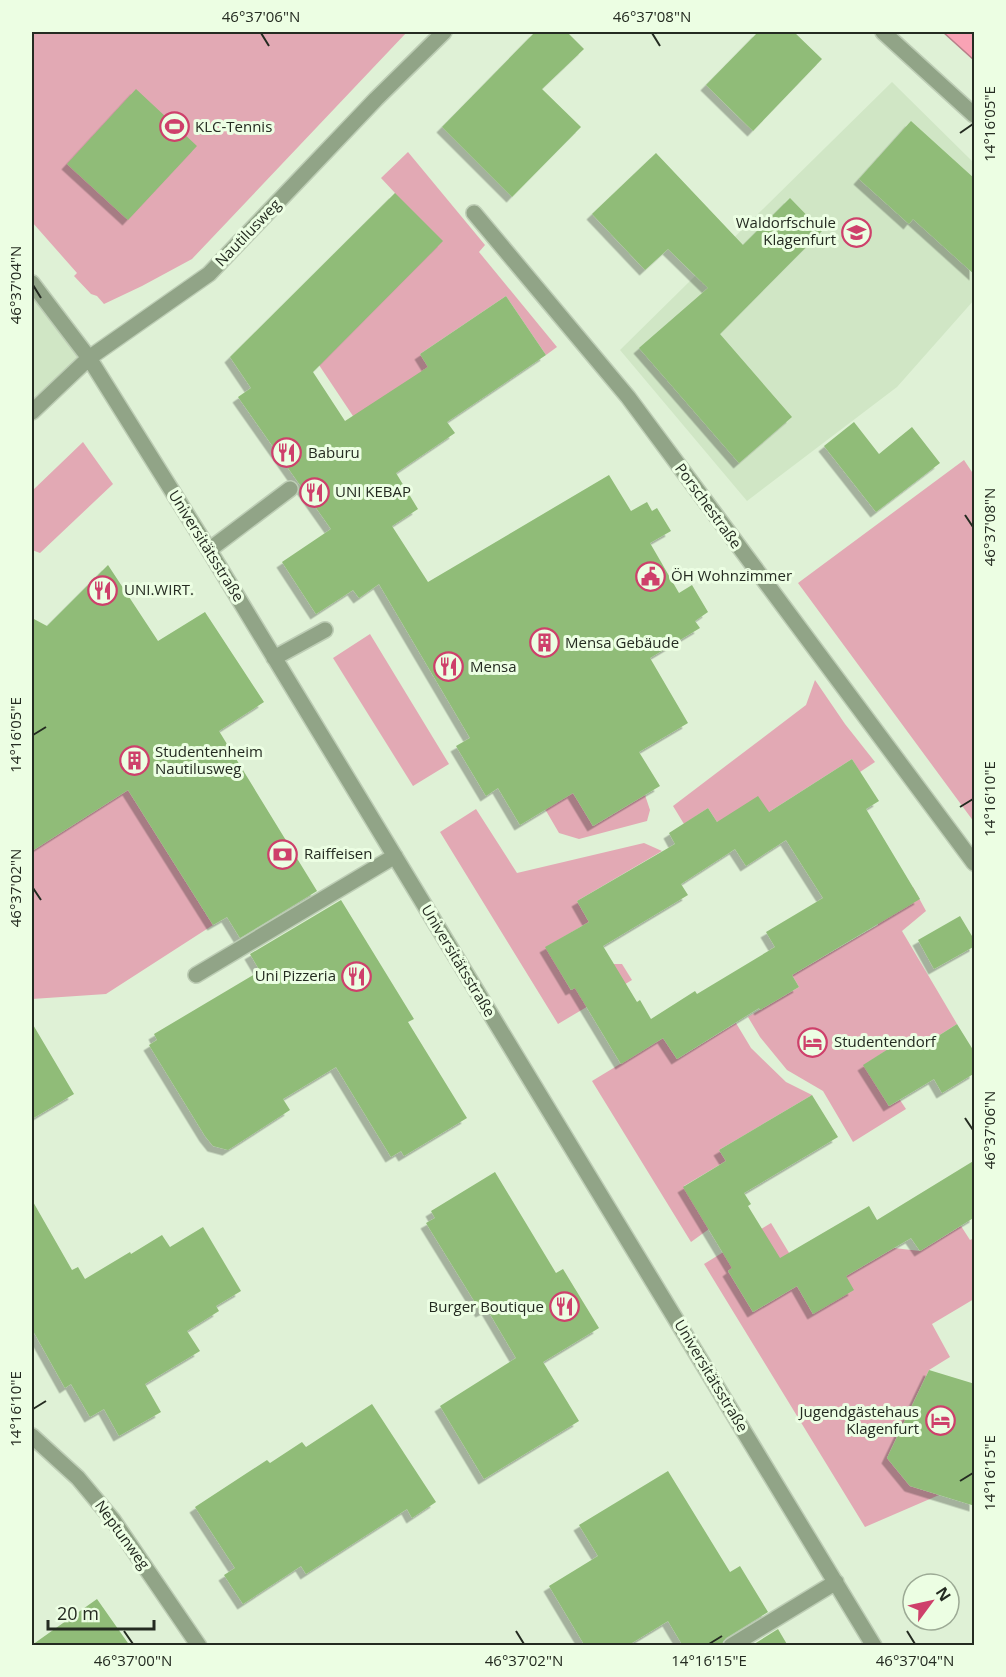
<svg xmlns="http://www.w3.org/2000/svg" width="1006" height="1677" font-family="'Open Sans',sans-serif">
  <defs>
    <filter id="shadow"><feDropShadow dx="-5.5" dy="5.5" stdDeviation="0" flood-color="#0004"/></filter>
  </defs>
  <rect width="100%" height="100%" fill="#dff1d6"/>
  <!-- built -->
  <path fill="#d0e6c5" d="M892,82L974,163V300L897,387L747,501L620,350Z
    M32,284L89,358L32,412Z"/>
  <!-- green -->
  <path fill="#e2a9b4" d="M32,32H407L192,259L142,286L104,304L97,296L91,294L74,276L77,273L32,222Z
    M408,152L485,245L479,252L557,347L546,355L506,296L420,354L453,405L353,416L319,365L395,193L381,178Z
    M83,442L113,484L40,553L32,550V491Z
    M964,460L974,475V822L798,583Z
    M370,634L449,764L413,786L333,658Z
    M815,680L845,724L875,762L860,772L852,759L769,812L717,822L708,808L684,824L673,806L806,705Z
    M128,790L213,925L106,994L32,999V851Z
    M573,793L593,826L645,795L650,810L647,821L579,839L559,833L545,809Z
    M476,809L517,873L644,843L662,851L577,901L589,922L546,947L571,990L614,964H622L632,980L558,1024L440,832Z
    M913,887L926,911L902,931L957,1024L916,1050L907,1037L864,1065L889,1106L900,1100L906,1109L853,1142L823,1091L787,1070L760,1037L748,1017L799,987L792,975L878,925L871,912Z
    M736,1023L751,1048L786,1082L812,1095L719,1150L726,1161L684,1186L709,1229L691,1242L592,1081L663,1038L677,1059Z
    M771,1223L797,1266L740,1242Z
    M961,1226L970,1240L974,1238V1299L932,1324L950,1357L929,1370L887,1458L910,1486L939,1495L865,1527L704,1264L730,1248L740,1264L728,1271L753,1312L797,1286L813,1314L846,1276L894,1248L920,1251Z"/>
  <!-- water -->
  <path fill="#f9a3b5" stroke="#b97f89" stroke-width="1.5" d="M943,32H974V60Z"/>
  <!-- building -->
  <path fill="#90bc78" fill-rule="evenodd" filter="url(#shadow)" d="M535,32H567L584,49L542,89L581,127L512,197L442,127Z
    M758,32H794L822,59L753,131L706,85Z
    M136,89L197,146L128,220L67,164Z
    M911,121L975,179V275L913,219L909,224L859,179Z
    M656,153L743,245L790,198L822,231L720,334L792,417L739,463L639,348L708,288L668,249L645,270L592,214Z
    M395,193L443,241L313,372L345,421L428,367L420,354L506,296L546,355L447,422L455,433L396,473L418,509L392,526L428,582L609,475L631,511L647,502L652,511L657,508L671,531L650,543L679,593L692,585L708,612L695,621L700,628L650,658L688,723L639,752L660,786L593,826L573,793L520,825L498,788L486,796L456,746L470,738L379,584L359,598L353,590L316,614L282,562L331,529L238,397L251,388L230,357Z
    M854,422L879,454L912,427L940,463L876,512L824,446Z
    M108,565L158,641L205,612L264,702L219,731L317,891L240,938L227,917L213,925L128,790L32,851V618L47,626Z
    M852,759L879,801L866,809L920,899L792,975L799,987L760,1010L759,1008L677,1059L663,1038L621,1064L575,988L571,990L545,947L589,922L577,901L675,844L669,833L708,808L717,822L758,796L769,812ZM786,840L823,898L766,932L775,947L697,994L695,991L651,1019L640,1000L637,1002L603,946L688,895L681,884L735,849L746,866Z
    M341,900L414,1019L408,1022L467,1118L404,1156L401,1151L391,1157L336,1067L283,1099L290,1110L228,1150L213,1146L205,1136L149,1045L157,1040L154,1034L260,971L250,954Z
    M960,916L975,941V946L934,969L918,940Z
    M32,1023L74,1094L32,1119Z
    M957,1024L975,1053V1073L942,1093L934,1079L889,1106L863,1065L907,1037L916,1050Z
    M812,1095L838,1137L744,1193L751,1204L748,1206L780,1258L869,1206L877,1220L975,1160V1217L920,1251L911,1238L846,1276L854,1290L813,1314L797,1286L753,1312L728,1271L732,1268L683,1187L726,1161L719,1150Z
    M495,1172L556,1273L563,1269L599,1328L543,1362L579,1421L484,1479L440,1406L516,1358L487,1309L481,1312L426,1223L435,1218L431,1211Z
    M32,1200L72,1270L78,1267L85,1279L130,1252L131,1254L162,1235L170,1247L203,1227L241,1291L216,1306L219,1311L187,1331L200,1351L145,1384L161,1412L119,1436L104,1409L90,1417L71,1384L65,1388L32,1329Z
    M929,1370L975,1384V1506L910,1486L887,1458Z
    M372,1404L436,1502L412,1518L407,1509L306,1574L301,1566L243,1604L224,1575L235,1568L195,1507L267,1460L270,1463L302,1442L306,1447Z
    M668,1471L730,1572L740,1566L768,1612L726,1638L721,1646H683L668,1621L627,1646H585L549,1586L598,1556L579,1525Z
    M97,1599L130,1646H32V1645Z
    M778,1629L788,1646H751Z"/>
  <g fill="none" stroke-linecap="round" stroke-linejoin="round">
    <defs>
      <path id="minor" d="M883,32L974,115
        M474,213L628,397L974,863
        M32,283L89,358L209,550L874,1646
        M32,412L89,358L209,274L376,99L444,32
        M209,550L290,489
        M274,658L325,630
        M196,975L395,856
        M32,1436L78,1478L113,1520L199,1646
        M731,1646L836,1582"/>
    </defs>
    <!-- minor casing -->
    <use href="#minor" stroke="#bdcdb5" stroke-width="18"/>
    <!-- minor -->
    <use href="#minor" stroke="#91a487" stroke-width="15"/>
  </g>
  <!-- ticks -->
  <path fill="none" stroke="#242b21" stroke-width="2" d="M261,33L269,46M652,33L660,46M960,133L973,124M33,285L41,298M965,515L973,527M33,735L46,727M960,807L973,799M33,888L41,900M965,1118L973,1130M33,1409L46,1401M960,1481L973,1473M124,1631L133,1644M516,1631L524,1644M907,1631L915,1644M709,1644L722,1636"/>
  <!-- icons -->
  <defs>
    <symbol id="stadium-ring" viewBox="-11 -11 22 22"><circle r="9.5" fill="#ecfee3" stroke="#ce406b" stroke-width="1.5"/><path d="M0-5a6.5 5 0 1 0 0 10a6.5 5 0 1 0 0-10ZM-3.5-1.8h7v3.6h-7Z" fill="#ce406b"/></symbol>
    <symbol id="school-ring" viewBox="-11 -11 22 22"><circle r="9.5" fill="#ecfee3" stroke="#ce406b" stroke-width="1.5"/><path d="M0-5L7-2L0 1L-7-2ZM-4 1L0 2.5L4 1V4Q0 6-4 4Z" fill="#ce406b"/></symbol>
    <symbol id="restaurant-ring" viewBox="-11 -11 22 22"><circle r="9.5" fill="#ecfee3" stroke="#ce406b" stroke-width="1.5"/><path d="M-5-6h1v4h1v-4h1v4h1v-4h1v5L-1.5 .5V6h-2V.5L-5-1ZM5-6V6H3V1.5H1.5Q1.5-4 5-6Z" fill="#ce406b"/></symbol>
    <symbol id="civic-ring" viewBox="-11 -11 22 22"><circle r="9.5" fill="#ecfee3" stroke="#ce406b" stroke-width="1.5"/><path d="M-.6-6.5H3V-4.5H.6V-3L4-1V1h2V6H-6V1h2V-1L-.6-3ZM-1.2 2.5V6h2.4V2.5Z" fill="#ce406b"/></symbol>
    <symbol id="building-ring" viewBox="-11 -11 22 22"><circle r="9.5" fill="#ecfee3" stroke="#ce406b" stroke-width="1.5"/><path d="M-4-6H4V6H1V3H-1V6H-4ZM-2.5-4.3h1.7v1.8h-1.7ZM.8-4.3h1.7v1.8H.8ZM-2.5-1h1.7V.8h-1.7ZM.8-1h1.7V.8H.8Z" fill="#ce406b"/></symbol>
    <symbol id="bank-ring" viewBox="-11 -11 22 22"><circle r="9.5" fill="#ecfee3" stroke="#ce406b" stroke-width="1.5"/><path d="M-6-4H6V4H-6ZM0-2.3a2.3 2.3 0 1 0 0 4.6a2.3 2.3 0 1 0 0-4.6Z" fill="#ce406b"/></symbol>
    <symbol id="hotel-ring" viewBox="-11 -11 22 22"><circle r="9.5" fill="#ecfee3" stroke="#ce406b" stroke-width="1.5"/><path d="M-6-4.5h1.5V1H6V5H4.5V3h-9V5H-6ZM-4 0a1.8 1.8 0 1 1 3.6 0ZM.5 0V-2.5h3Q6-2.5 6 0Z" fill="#ce406b"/></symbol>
  </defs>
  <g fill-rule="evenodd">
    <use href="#stadium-ring" x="158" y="110" width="33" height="33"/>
    <use href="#school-ring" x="840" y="216" width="33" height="33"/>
    <use href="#restaurant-ring" x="270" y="436" width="33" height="33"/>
    <use href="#restaurant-ring" x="298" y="476" width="33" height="33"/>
    <use href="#civic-ring" x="634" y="560" width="33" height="33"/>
    <use href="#restaurant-ring" x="86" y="574" width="33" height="33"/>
    <use href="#building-ring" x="528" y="626" width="33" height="33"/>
    <use href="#restaurant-ring" x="432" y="650" width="33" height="33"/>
    <use href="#building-ring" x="118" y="744" width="33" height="33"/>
    <use href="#bank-ring" x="266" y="838" width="33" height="33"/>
    <use href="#restaurant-ring" x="340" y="960" width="33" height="33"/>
    <use href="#hotel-ring" x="796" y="1026" width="33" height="33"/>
    <use href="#restaurant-ring" x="548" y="1290" width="33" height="33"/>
    <use href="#hotel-ring" x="924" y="1404" width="33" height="33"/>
  </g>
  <g text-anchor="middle" stroke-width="6" stroke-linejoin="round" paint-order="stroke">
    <!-- poi labels -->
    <g font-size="15" fill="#242b21" stroke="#ecfee3" text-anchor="start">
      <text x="195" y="132">KLC-Tennis</text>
      <text x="836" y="228" text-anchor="end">Waldorfschule<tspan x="836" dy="17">Klagenfurt</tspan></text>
      <text x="308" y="458">Baburu</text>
      <text x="335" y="497">UNI KEBAP</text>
      <text x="671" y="581">ÖH Wohnzimmer</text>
      <text x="124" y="595">UNI.WIRT.</text>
      <text x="565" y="648">Mensa Gebäude</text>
      <text x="470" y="672">Mensa</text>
      <text x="155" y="757">Studentenheim<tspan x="155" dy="17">Nautilusweg</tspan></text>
      <text x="304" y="859">Raiffeisen</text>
      <text x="336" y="981" text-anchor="end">Uni Pizzeria</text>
      <text x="834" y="1047">Studentendorf</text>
      <text x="544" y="1312" text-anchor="end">Burger Boutique</text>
      <text x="919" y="1417" text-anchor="end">Jugendgästehaus<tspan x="919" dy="17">Klagenfurt</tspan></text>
    </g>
    <!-- street labels -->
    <g font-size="15" fill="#242b21" stroke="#ecfee3">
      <text transform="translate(248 233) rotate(-46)" y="5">Nautilusweg</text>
      <text transform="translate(708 506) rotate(54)" y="5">Porschestraße</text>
      <text transform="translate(206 546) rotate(58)" y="5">Universitätsstraße</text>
      <text transform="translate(458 961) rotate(59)" y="5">Universitätsstraße</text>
      <text transform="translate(711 1376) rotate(59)" y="5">Universitätsstraße</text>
      <text transform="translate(122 1535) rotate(54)" y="5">Neptunweg</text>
    </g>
  </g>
  <!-- border -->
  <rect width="1006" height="1677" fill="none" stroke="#ecfee3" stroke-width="66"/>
  <!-- north arrow -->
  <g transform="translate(931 1602) rotate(57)"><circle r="28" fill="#ecfee3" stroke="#9caa95" stroke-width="1.5"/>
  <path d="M0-4.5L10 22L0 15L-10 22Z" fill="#ce406b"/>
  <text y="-9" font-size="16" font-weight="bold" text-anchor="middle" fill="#242b21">N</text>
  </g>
  <!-- scale -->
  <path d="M48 1620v9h106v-9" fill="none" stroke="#242b21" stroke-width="3"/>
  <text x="57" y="1620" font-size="18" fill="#242b21" stroke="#ecfee3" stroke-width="4.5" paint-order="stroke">20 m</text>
  <rect x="33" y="33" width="940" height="1611" fill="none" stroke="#242b21" stroke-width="2"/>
  <g font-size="15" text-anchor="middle" fill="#242b21">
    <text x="261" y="22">46°37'06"N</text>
    <text x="652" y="22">46°37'08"N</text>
    <text transform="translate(990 124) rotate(-90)" y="5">14°16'05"E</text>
    <text transform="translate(16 285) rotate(-90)" y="5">46°37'04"N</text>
    <text transform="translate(990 527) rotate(-90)" y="5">46°37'08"N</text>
    <text transform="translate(16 735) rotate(-90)" y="5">14°16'05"E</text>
    <text transform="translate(990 799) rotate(-90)" y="5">14°16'10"E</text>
    <text transform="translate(16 888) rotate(-90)" y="5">46°37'02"N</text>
    <text transform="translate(990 1130) rotate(-90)" y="5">46°37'06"N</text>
    <text transform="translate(16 1409) rotate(-90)" y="5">14°16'10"E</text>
    <text transform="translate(990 1473) rotate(-90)" y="5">14°16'15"E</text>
    <text x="133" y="1666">46°37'00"N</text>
    <text x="524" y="1666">46°37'02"N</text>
    <text x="709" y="1666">14°16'15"E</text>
    <text x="915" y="1666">46°37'04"N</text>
  </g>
</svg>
